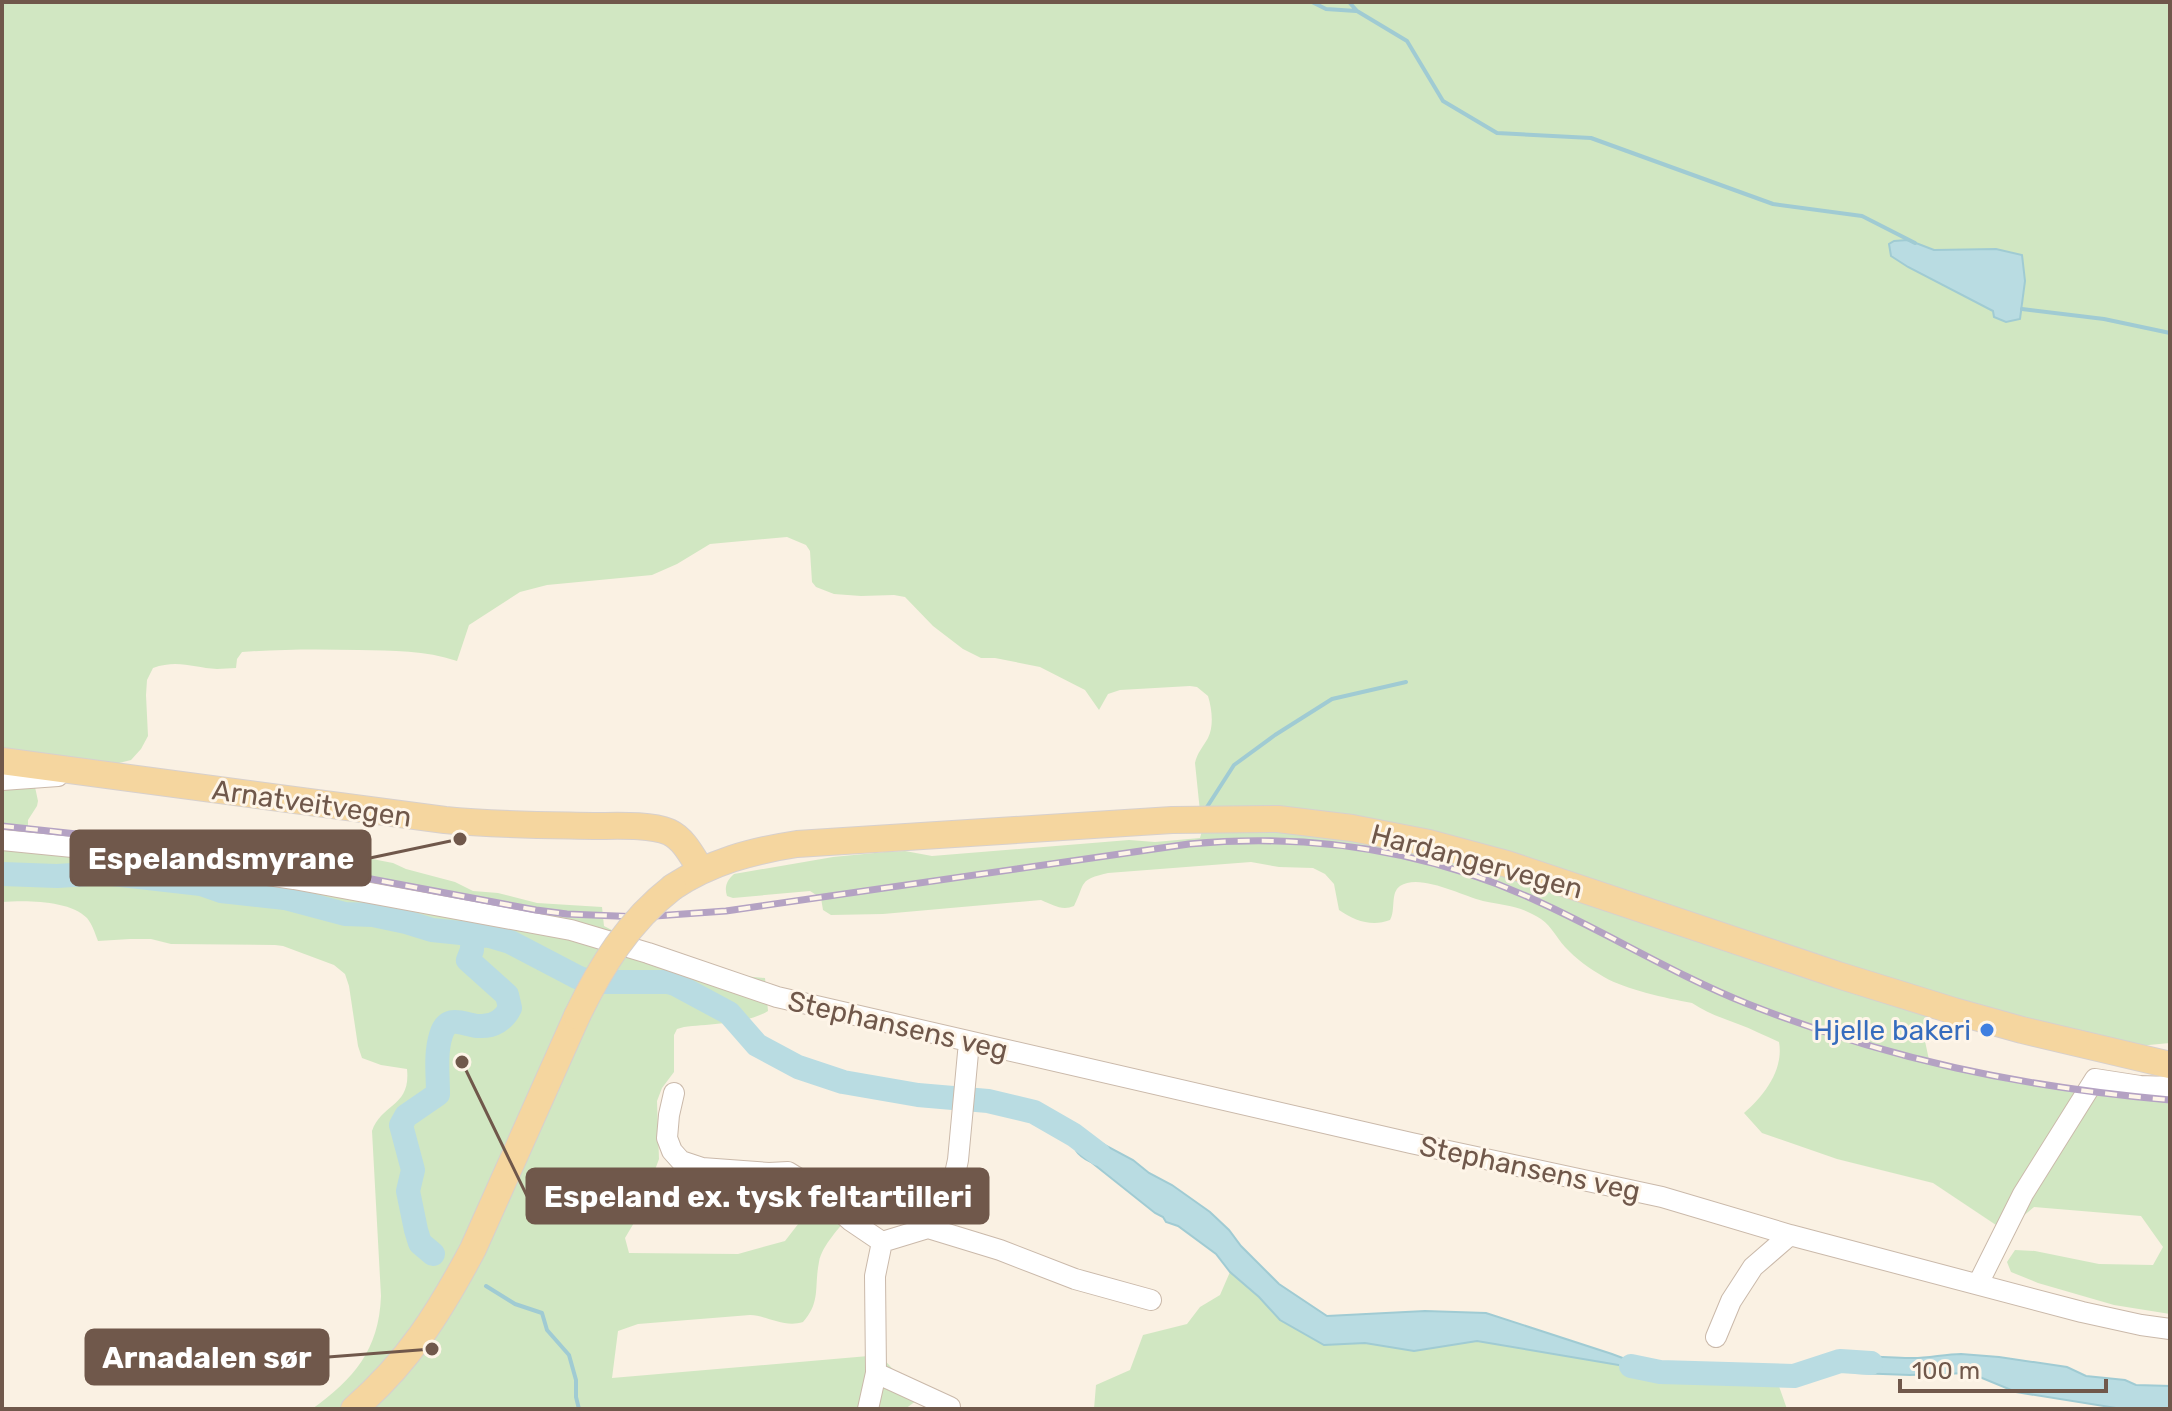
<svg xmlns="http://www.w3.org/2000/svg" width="2172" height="1411" font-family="Rubik,sans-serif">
  <rect width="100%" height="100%" fill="#faf1e3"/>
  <!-- green -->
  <path fill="#d1e7c2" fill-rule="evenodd" d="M2,2H2170V1043L2138,1046L1931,1016L1925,1041L1929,1060L1940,1067L1963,1068L2009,1082L2051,1084L2084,1095L2170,1098V1314L2114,1305L2038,1283L2011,1272L2007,1262L2015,1250L2035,1251L2099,1264L2153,1265L2163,1247L2141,1216L2034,1207L2003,1233L2005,1231L1933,1183L1837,1159L1762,1133L1744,1113C1764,1096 1784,1070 1779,1042C1765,1036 1752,1029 1738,1024C1722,1018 1707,1013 1692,1003C1665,998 1627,990 1604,977C1590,969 1575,958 1565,947C1556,937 1552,927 1541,919C1519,905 1506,906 1483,901C1462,896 1420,873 1400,886C1390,893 1396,910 1390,920C1372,927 1355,921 1339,910L1334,884L1325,874L1313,868L1279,867L1251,862L1108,873C1078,880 1086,882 1074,906C1062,911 1053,905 1041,900L883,914L831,915L823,910L821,898L810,891L733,898L727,896C724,887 727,880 734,874L833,857L885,852L905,851L932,856L1129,840L1155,842L1200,838L1202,831L1195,763C1197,753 1203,747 1208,738C1214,726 1212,709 1208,696L1197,687L1190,686L1120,690L1108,694L1099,710L1085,690L1040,667L995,658H981L963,649L933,626L905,597L894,595L861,596L834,594L816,587L812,582L810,551L806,545L787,537L710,544L677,564L652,575L547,585L520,592L469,625L457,661C425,650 393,651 359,650C320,649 281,649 242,652L237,659L236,668C230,668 223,669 217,669C194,668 178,659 153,668L147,680L146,695L148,736L141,749L131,760L111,765L2,755ZM1908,240L1934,250L1996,249L2025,281L2022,309L1994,311L1908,267Z
    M35,787L38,801L37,806L28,820V832L33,837L349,880L360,859L367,858L393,863L406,869L455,882L473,891L498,893L537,903L602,907L604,926L645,947L676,952L733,975L765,978L768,1011C747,1024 708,1024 684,1027L677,1029L674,1035V1072L662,1088L657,1101L659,1159L638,1216L625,1238L629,1253L738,1254L785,1241L809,1210L828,1196L850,1214C840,1228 822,1245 819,1262C814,1287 821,1302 803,1322C784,1328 769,1316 750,1315L638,1324L618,1331L612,1378L880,1355L898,1375L916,1401L905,1409H312C354,1379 379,1350 381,1296L372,1131C382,1103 411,1107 407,1069L381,1065L362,1058L358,1046L349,986L345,974L334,965L283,946L275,945L171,944L151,939H130L98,941C95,933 92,924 87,918C70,900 25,900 2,902V788Z
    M1230,1272L1259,1297L1280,1320L1324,1345L1365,1343L1414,1351L1477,1341L1660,1372L1775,1375L1787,1409H1094L1096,1385L1130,1370L1143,1335L1187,1324L1200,1307L1220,1295Z"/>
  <!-- water -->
  <path fill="#b9dce2" stroke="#a0cbd3" stroke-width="2" d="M1908,240L1934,250L1996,249L2022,255L2025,281L2020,319L2006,322L1994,317L1993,311L1908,267L1891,256L1889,244L1894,241Z
    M1076,1132L1089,1134L1099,1142L1133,1160L1149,1173L1172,1185L1210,1212L1229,1230L1241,1246L1279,1284L1327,1316L1425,1311L1486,1313L1612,1354L1660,1372L1477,1341L1414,1351L1365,1343L1324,1345L1280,1320L1259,1297L1230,1272L1216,1254L1178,1226L1166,1222L1163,1217L1155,1213L1091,1162C1078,1156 1069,1147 1076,1132Z
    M1961,1354L1999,1357L2067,1367L2086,1376L2125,1380L2136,1385L2170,1386V1409L2116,1408L2016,1392L1970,1373L1910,1375L1856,1373L1840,1361C1864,1353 1884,1358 1909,1358C1926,1359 1944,1354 1961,1354Z"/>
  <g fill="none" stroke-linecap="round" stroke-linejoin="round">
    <!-- stream -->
    <path stroke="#a0cbd3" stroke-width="4" d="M1312,2L1326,9L1356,11
      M1349,2L1357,11L1407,41L1443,101L1497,133L1591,138L1773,204L1862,216L1915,243
      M2022,309L2104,319L2170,333
      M1207,807L1234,765L1275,735L1332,699L1406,682
      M486,1286L515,1304L542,1313L547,1330L569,1355L576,1380V1397L579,1409"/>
    <!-- river -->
    <path stroke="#b9dce2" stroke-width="24" d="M2,874L57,876L104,873L201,884L221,891L285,898L345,914L373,915L406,922L432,930L490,936L510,942L577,977L590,982H668L675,984L729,1013L757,1045L798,1067L843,1082L918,1095L988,1101L1034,1112L1074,1135L1099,1154
      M433,1254L420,1243L416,1230L408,1191L413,1170L401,1125L406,1116L438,1094C438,1075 435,1054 441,1035C448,1012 465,1026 479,1026C493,1027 504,1020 510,1008L507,995L468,960L472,950V934
      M1631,1366L1660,1372L1794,1376L1840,1361L1871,1363"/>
    <defs>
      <path id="minor" d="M2,780L58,776
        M2,840L103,850L294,879L571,930L648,953L777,997L1411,1143L1662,1197L1790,1235L2082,1312L2141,1325L2170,1329
        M674,1093L669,1115L667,1138L672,1151L681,1161L702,1168L769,1173L788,1172L811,1186L851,1221L882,1242
        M928,1228L1000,1250L1075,1279L1151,1300
        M1978,1284L2023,1194L2095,1079L2140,1086L2170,1087
        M1716,1337L1731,1301L1753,1267L1790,1235
        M876,1373L950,1407V1409
        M868,1409L876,1373L875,1276L882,1242L928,1228L951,1192L958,1160L969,1042"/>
      <path id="major" d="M2,761L445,820C495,825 544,825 594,826C616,826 649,824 669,832C684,839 692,856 701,870
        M673,887C711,862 751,851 797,844L1172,820L1278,819L1352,828L1429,843L1507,864L1838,975L1954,1011L2022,1030L2170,1065
        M354,1409C409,1361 439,1313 473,1249L577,1016"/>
    </defs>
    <!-- minor casing -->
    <use href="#minor" stroke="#cab9aa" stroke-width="22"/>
    <!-- major casing -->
    <use href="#major" stroke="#d7d0cd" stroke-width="28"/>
    <!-- minor -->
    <use href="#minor" stroke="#fff" stroke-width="20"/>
    <!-- major -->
    <use href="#major" stroke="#f5d69f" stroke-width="26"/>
    <defs>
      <path id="rail" d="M2,826L142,841L254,857L536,910L567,914L641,917L726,911L1189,844C1309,833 1427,850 1537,901C1608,933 1675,975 1748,1004C1887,1059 2021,1087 2170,1100"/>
    </defs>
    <!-- rail casing -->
    <use href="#rail" stroke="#b4a2c3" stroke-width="7"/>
    <!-- rail -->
    <use href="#rail" stroke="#fef5e8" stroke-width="4" stroke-dasharray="12" stroke-linecap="butt"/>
    <defs>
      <path id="major-bridge" d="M577,1016C601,966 628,922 673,887"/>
    </defs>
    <!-- major-bridge casing -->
    <use href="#major-bridge" stroke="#d7d0cd" stroke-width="28" stroke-linecap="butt"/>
    <!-- major-bridge -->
    <use href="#major-bridge" stroke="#f5d69f" stroke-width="26"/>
  </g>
  <!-- markers -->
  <circle fill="#3f7fe0" stroke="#fef5e8" stroke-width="3" cx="1987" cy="1030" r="8"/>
  <g text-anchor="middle" stroke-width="6" stroke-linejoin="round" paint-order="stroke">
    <!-- street labels -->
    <g font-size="28" fill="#70584b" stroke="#fef5e8">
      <text transform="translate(312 803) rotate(8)" y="10">Arnatveitvegen</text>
      <text transform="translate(1477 861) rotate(15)" y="10">Hardangervegen</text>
      <text transform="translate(898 1025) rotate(13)" y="10">Stephansens veg</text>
      <text transform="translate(1530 1168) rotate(12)" y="10">Stephansens veg</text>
    </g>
    <!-- shop labels -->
    <g font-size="28" fill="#366cbe" stroke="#fef5e8" text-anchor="end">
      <text x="1971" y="1040">Hjelle bakeri</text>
    </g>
  </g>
  <!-- callouts -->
  <path fill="none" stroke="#70584b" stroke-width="3" d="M460 839L370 858M462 1062L527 1196M432 1349L328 1357"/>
  <g fill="#70584b" stroke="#fef5e8" stroke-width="3">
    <circle cx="460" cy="839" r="8"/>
    <circle cx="462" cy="1062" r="8"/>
    <circle cx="432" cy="1349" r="8"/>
  </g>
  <g fill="#70584b" stroke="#70584b" stroke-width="3">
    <rect x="71" y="831" width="299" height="54" rx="8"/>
    <rect x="527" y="1169" width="461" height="54" rx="8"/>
    <rect x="86" y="1330" width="242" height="54" rx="8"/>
  </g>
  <g font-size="30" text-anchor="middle" font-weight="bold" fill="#fff">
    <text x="221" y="869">Espelandsmyrane</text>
    <text x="758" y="1207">Espeland ex. tysk feltartilleri</text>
    <text x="207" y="1368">Arnadalen sør</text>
  </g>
  <!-- border -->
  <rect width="2172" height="1411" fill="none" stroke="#70584b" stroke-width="8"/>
  <!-- scale -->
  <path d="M1900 1379v12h206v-12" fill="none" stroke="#70584b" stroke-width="4"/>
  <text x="1912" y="1379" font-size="24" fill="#70584b" stroke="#fef5e8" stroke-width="6" paint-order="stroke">100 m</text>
</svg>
